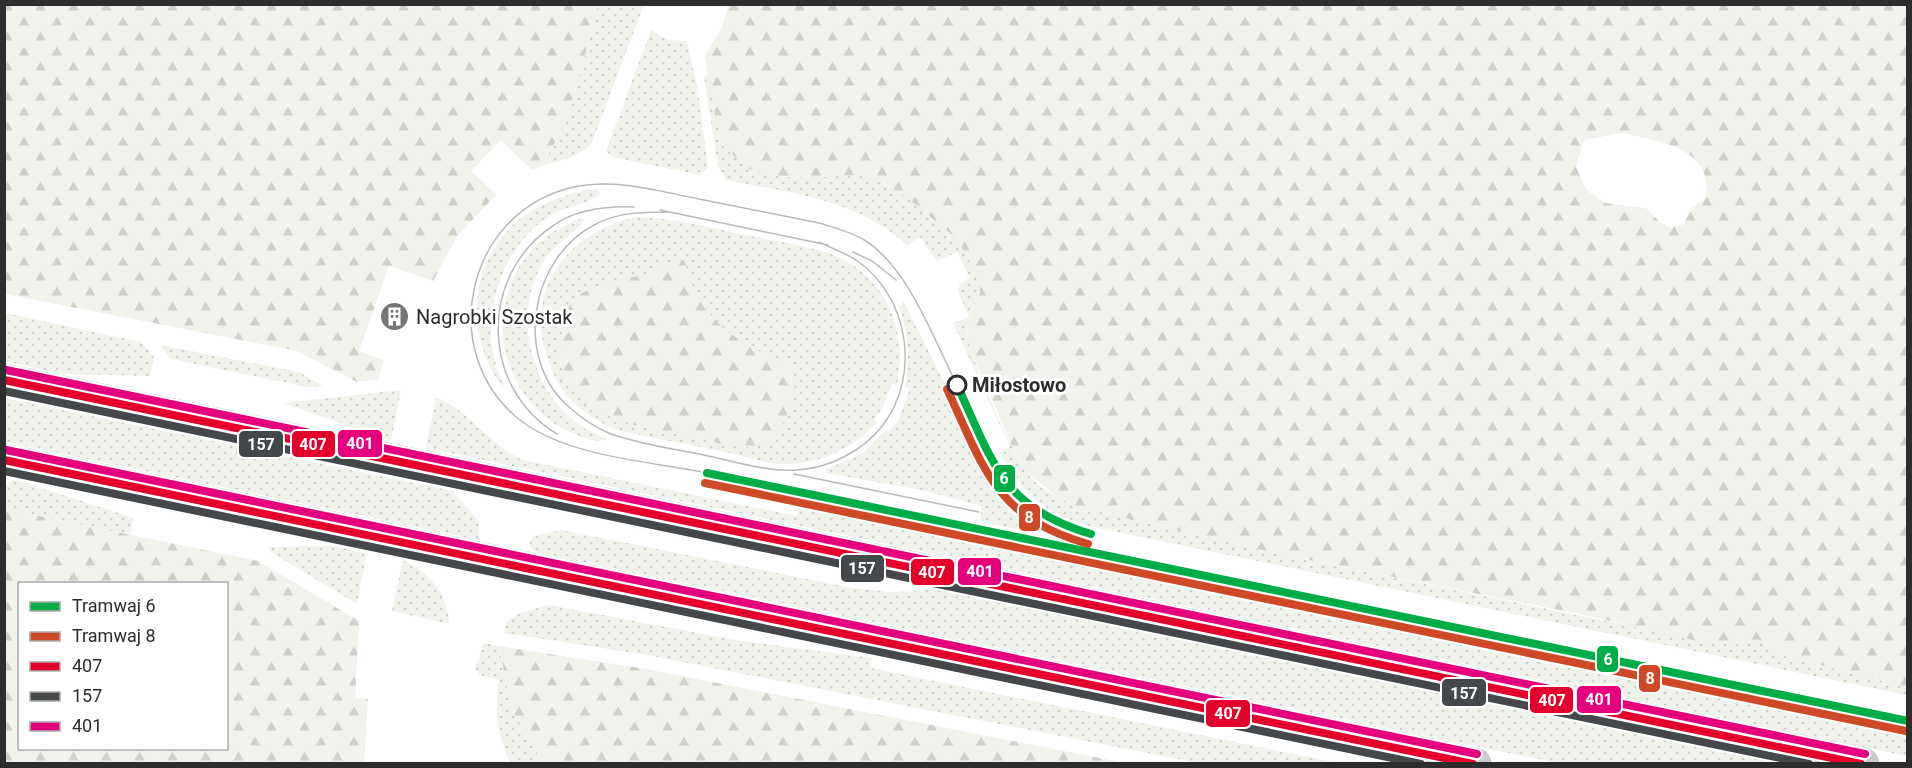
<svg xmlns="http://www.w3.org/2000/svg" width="1912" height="768" font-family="Roboto,sans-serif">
  <defs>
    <pattern id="grass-dots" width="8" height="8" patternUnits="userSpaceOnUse" patternTransform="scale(1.5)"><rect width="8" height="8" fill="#f0f3eb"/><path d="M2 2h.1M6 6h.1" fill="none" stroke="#ced1ca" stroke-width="1.8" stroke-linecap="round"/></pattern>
    <pattern id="forest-firs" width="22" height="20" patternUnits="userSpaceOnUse" patternTransform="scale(1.5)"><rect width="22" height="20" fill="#f0f3eb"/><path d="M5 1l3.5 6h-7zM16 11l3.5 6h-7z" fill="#ced1ca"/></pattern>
  </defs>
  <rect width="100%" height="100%" fill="#fff"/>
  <!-- grass -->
  <path fill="url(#grass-dots)" d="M599,5H644L591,145L575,156L542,166L566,122Z
    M651,30L668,40L687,41L698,90L708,168L700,175L612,157L606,151Z
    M708,73L723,146C738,154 764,173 779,176C805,181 831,171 857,175C890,180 932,214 956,237C967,248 984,280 978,295C975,304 966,315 966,324C964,348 1011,450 1026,471C1038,489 1060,499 1079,507L1283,555L1616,623L1734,645L1756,639L1771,644L1781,655L1907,687V695L1088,526C1040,511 1025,495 999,452L1010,447L953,323L969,317L957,289L960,287L959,284L970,278L957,252L937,261L920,237L907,245C856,199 790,193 726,180L718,166L704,77Z
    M588,189L599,190L600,195C585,205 568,206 553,214C510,238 488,294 491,341C493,358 499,374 505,390C464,339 467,265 517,221C537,204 563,196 588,189Z
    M636,217C673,218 709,227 745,235C770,240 797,244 822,251C881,268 910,326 897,385L892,383L882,409L874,419L877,422C855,448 818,465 784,464C767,464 747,457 730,453C704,448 677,442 650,437C639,434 625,433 614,429C599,422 580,410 569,398C560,388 553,374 549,362C522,292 567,232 636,217Z
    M579,219H585C580,230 556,243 546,258C512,308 528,383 574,421C583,429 596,434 607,439C596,444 583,437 572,433C498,401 479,304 536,245C548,233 564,226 579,219Z
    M904,303L999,491L1018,516L1017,529L981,522V506L921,490L825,473V470L863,453L886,430L889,432L899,419L910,388L905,387C910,358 908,333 899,306Z
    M5,313L141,342L154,357L150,376L61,374L5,361Z
    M160,345L299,372L323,386L307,387L171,359Z
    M401,390L391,441L284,403Z
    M5,398L453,491L479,522V540L5,442Z
    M436,398C467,408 489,445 523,460L797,516L800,498L1143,573L1907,729V756L426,448Z
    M13,479L134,518L130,535L5,509V488Z
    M561,530L853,588L892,592L922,591L925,587L1781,763H1558L539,553L530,547L529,542L534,536Z
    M332,546L367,553L357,604L269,551L270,547Z
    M403,560C429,573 448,593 449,624L392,611Z
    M549,605L735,640L872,658L871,668L1338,763H1198L647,655L504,633L506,622L520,613Z
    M484,643L499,646L511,708L543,763L511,764C497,735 494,711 499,680L480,675L475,668Z"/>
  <!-- forest -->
  <path fill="url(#forest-firs)" fill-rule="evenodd" d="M4,5L5,4L599,5L566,122L542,166L532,170L501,140L471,171L496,195L458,235L433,281L389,266L359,351L383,360L379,379L357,382L297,351L5,294Z
    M728,5H1907V687L1781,655L1771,644L1756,639L1734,645L1697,641L1584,615L1283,555L1079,507L1060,499L1027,473L1012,446L971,351L965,323L980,292L975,271L957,239L909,199L884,183L857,175L810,178L777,176L749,169L723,146L714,110L705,56L722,27ZM1622,133C1659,142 1714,147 1706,198L1691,208L1684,224L1671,228L1660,222L1646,208L1605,203L1586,190L1576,166L1584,140Z
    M684,260C688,270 690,281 695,291C713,328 752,352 789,363C804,389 785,420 773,443C765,444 755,448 746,447C729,447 710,440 692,437C637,428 544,412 562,333C564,325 565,314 569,307C579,285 621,280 642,275C657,271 666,262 684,260Z
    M4,509L258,561L359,621L355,698L368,699L364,763H5ZM20,584H226V748H20Z
    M499,646L646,669L1125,763H543L511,708Z"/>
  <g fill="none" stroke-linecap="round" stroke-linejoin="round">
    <!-- secondary -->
    <path stroke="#cbcbcb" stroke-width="33" d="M4,380L1863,764
      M4,460L1475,764"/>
    <!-- tram -->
    <path stroke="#b9b9b9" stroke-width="1.5" d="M660,210L828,245
      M668,212C641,212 618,212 594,225C530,259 513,358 569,407C581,418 596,428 611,434C642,445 676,449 708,456C737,462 768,472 797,470C830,468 863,451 883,425C921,375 909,296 856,260C845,253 831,248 819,242
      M853,252L872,261L896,280
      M557,434C479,387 479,274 554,225C577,209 606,206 634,207
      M707,473C652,462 569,456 524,423C434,358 464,211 574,187C616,178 658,191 699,199C739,207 779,215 819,223C835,228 852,232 866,241C909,269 934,340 957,385
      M794,474L979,512"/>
    <defs>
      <path id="bus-1" d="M4,380L1861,764
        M4,460L1473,764"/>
      <path id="bus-2" d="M4,391L1809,764
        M4,471L1421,764"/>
      <path id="bus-3" d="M6,370L1865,754
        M6,450L1477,754"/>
    </defs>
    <!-- bus-1 casing -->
    <use href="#bus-1" stroke="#fff" stroke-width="12"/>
    <!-- bus-2 casing -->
    <use href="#bus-2" stroke="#fff" stroke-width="12"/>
    <!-- bus-3 casing -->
    <use href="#bus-3" stroke="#fff" stroke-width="12"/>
    <!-- bus-1 -->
    <use href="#bus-1" stroke="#e4002b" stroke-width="8"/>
    <!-- bus-2 -->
    <use href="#bus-2" stroke="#45484a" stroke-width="8"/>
    <!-- bus-3 -->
    <use href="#bus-3" stroke="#e5007d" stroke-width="8"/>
    <defs>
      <path id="tram-1" d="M957,385C993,462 1002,508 1091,534
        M707,473L1908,721"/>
      <path id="tram-2" d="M947,389C985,470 995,517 1088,544
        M705,483L1906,731"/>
    </defs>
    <!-- tram-1 casing -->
    <use href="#tram-1" stroke="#fff" stroke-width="12"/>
    <!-- tram-2 casing -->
    <use href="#tram-2" stroke="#fff" stroke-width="12"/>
    <!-- tram-1 -->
    <use href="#tram-1" stroke="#00ad46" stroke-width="8"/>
    <!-- tram-2 -->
    <use href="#tram-2" stroke="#ce4a27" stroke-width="8"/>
  </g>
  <!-- icons -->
  <defs>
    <symbol id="building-disc" viewBox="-11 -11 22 22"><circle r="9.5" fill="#767676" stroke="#fff"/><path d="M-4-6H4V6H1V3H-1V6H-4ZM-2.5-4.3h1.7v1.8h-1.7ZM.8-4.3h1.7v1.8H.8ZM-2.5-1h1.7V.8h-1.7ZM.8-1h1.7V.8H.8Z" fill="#fff"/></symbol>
  </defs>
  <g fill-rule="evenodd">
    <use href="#building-disc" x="378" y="300" width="33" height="33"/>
  </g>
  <!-- markers -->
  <circle fill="#fff" stroke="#2d2d2d" stroke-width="3" cx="957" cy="385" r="9"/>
  <g text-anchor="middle" stroke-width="6" stroke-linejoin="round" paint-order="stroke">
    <!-- poi labels -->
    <g font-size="20" fill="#2d2d2d" stroke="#fff" text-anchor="start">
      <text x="416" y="324">Nagrobki Szostak</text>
    </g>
    <!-- stop labels -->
    <g font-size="20" font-weight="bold" fill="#2d2d2d" stroke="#fff" text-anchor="start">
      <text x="972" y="392">Miłostowo</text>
    </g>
  </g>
  <g stroke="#fff" stroke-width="2">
    <rect x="337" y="429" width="46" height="29" rx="6" fill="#e5007d"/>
    <rect x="291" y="430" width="45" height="28" rx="6" fill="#e4002b"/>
    <rect x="238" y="430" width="46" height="28" rx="6" fill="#45484a"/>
    <rect x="993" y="464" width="23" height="29" rx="6" fill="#00ad46"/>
    <rect x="1018" y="503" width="23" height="29" rx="6" fill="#ce4a27"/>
    <rect x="840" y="554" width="45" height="29" rx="6" fill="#45484a"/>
    <rect x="957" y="557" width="45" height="29" rx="6" fill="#e5007d"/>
    <rect x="910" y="558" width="45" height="28" rx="6" fill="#e4002b"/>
    <rect x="1596" y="645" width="23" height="28" rx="6" fill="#00ad46"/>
    <rect x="1638" y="664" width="23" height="29" rx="6" fill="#ce4a27"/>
    <rect x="1441" y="678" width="46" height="29" rx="6" fill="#45484a"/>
    <rect x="1576" y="685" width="46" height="29" rx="6" fill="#e5007d"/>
    <rect x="1529" y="686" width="45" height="28" rx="6" fill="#e4002b"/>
    <rect x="1205" y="699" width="46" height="29" rx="6" fill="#e4002b"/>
  </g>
  <g font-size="16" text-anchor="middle" font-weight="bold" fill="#fff">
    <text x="360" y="449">401</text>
    <text x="313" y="450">407</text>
    <text x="261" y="450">157</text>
    <text x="1004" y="484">6</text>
    <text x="1029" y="523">8</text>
    <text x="862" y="574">157</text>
    <text x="980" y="577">401</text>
    <text x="932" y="578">407</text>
    <text x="1608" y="665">6</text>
    <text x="1650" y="684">8</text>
    <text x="1464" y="699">157</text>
    <text x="1599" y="705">401</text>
    <text x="1552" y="706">407</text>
    <text x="1228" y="719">407</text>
  </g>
  <!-- border -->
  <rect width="1912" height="768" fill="none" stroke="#2d2d2d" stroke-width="12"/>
  <!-- legend -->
  <rect x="18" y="582" width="210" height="168" fill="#ffffff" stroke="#ababab" stroke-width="1.5"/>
  <rect x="30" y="602" width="30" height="9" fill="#00ad46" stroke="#ababab" stroke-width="1.5"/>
  <text x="72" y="612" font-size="18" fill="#2d2d2d">Tramwaj 6</text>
  <rect x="30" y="632" width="30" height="9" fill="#ce4a27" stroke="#ababab" stroke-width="1.5"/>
  <text x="72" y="642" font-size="18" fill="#2d2d2d">Tramwaj 8</text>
  <rect x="30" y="662" width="30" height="9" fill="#e4002b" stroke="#ababab" stroke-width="1.5"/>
  <text x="72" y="672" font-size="18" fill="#2d2d2d">407</text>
  <rect x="30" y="692" width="30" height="9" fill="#45484a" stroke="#ababab" stroke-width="1.5"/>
  <text x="72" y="702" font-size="18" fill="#2d2d2d">157</text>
  <rect x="30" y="722" width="30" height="9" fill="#e5007d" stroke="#ababab" stroke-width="1.5"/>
  <text x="72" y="732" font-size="18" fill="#2d2d2d">401</text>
</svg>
